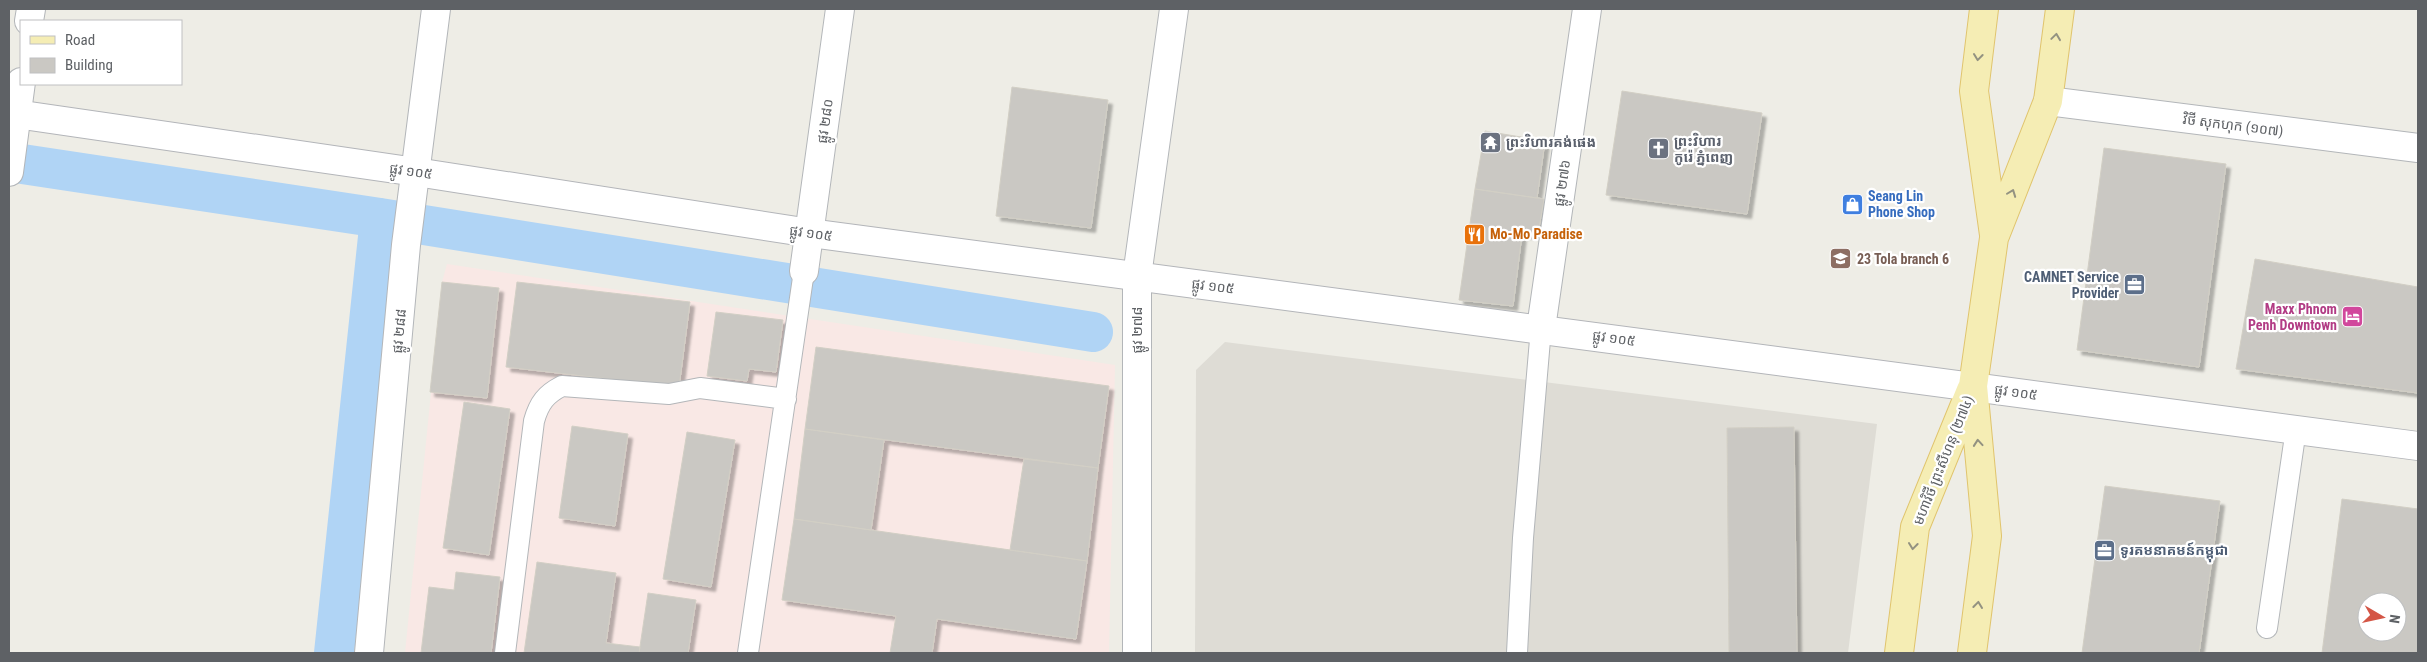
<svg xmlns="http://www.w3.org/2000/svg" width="2427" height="662" font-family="'Roboto Condensed','Noto Sans Khmer',sans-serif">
  <defs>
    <filter id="shadow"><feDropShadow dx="4.5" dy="4.5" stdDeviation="1" flood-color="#0004"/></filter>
  </defs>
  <rect width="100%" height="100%" fill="#eeede6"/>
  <!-- education -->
  <path fill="#dedcd5" d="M1225,342L1877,424L1848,653H1195L1196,370Z"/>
  <!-- medical -->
  <path fill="#f9e8e5" d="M447,264L1115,365L1109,653H405L442,282Z"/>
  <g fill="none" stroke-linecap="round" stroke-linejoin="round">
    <!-- canal -->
    <path stroke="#b0d4f5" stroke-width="40" d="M9,162L380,218L1093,332
      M334,653L380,218"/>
  </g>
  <!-- building -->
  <path fill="#cac8c3" stroke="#d2cfc5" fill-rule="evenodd" filter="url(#shadow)" d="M1012,87L1108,100L1091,228L996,216Z
    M1622,91L1762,113L1747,214L1606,195Z
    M1485,131L1545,141L1537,198L1475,189Z
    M2104,148L2226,164L2199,367L2077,350Z
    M1475,189L1544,199L1538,234H1522L1513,306L1459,300Z
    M2255,259L2418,287V393L2236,369Z
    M442,282L499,288L487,398L430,392Z
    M517,282L690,302L679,387L506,367Z
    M716,312L783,320L776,372L749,369L747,381L707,376Z
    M816,347L1109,386L1098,468L805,429Z
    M464,402L510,409L489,555L443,548Z
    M572,426L628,434L615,526L559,518Z
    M1794,427L1797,653H1729L1727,428Z
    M805,429L884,440L871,530L794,519Z
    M687,432L735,440L711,587L663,579Z
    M1024,459L1098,468L1087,561L1010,550Z
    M2105,486L2220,501L2199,653H2082Z
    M2342,499L2418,509V653H2322ZM2367,602H2397V632H2367Z
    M794,519L1087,561L1076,639L937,619L932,653H890L896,616L782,600Z
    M537,562L616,573L606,643L640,647L639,653H524Z
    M456,572L500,577L491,653H421L429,587L454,590Z
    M648,593L696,600L688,653H639Z"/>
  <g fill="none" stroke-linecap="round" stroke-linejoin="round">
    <defs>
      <path id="lane" d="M2267,628L2296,429
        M505,653L534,421C539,403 546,394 562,386L669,394L700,388L786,399
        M748,653L804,271
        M1517,653L1523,538L1541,328"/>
      <path id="street" d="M29,21L31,9
        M2048,101L2418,148
        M9,172L21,82
        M804,271L840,9
        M1541,328L1587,9
        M369,653L406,245L436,9
        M1137,653V276L1174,9"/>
      <path id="secondary" d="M9,113L416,172L810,233L2418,446"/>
      <path id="primary" d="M1984,9L1974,91L1994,235
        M1899,653L1915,527L1971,390
        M1972,653L1987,536L1973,386L1994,238L2048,101L2060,9"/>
    </defs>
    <!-- lane casing -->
    <use href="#lane" stroke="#b3b6b9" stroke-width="22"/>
    <!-- street casing -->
    <use href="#street" stroke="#b3b6b9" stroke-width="30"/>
    <!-- secondary casing -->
    <use href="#secondary" stroke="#b3b5b9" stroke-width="30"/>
    <!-- primary casing -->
    <use href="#primary" stroke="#e0c46d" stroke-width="30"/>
    <!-- lane -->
    <use href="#lane" stroke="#fff" stroke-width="20"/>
    <!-- street -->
    <use href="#street" stroke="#fff" stroke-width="28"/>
    <!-- secondary -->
    <use href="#secondary" stroke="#fff" stroke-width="28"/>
    <!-- primary -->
    <use href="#primary" stroke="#f5edb4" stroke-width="28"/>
  </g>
  <!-- one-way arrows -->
  <defs><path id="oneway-chevron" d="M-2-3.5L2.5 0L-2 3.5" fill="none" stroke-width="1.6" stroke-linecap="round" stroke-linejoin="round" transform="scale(1.25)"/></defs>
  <g stroke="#939281">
    <use href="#oneway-chevron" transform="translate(2056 37) rotate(-82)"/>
    <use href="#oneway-chevron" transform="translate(1978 57) rotate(97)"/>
    <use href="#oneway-chevron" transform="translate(2012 193) rotate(-69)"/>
    <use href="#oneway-chevron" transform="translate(1978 443) rotate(-95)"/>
    <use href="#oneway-chevron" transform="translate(1913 546) rotate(97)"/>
    <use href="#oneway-chevron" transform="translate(1978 605) rotate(-83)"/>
  </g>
  <!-- icons -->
  <defs>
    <symbol id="temple-square" viewBox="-11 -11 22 22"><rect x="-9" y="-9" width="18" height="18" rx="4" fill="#6b7280" stroke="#fff"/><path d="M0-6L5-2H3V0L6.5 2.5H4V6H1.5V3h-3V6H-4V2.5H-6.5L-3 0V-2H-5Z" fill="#fff"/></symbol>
    <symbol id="church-square" viewBox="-11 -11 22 22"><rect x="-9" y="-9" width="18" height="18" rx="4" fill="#6b7280" stroke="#fff"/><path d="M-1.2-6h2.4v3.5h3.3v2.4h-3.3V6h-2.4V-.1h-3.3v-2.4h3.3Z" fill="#fff"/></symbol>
    <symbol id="shop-square" viewBox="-11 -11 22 22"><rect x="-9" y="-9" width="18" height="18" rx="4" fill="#3f7fe0" stroke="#fff"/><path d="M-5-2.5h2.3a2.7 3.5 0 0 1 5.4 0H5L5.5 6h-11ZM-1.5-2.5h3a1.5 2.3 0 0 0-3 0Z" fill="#fff"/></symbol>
    <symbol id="restaurant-square" viewBox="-11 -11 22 22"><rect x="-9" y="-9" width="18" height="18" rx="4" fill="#e8710a" stroke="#fff"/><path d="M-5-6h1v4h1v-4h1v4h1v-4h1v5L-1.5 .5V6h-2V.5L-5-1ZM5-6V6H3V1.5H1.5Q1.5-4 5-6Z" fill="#fff"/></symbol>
    <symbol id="school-square" viewBox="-11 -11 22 22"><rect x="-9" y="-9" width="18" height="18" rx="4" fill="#8d6e63" stroke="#fff"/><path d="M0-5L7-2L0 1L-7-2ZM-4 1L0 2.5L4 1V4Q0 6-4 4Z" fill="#fff"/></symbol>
    <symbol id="office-square" viewBox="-11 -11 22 22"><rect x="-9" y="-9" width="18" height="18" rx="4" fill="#5c6f8a" stroke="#fff"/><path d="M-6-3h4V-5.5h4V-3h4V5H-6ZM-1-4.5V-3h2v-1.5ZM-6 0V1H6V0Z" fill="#fff"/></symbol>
    <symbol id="hotel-square" viewBox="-11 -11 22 22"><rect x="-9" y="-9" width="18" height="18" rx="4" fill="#d1479c" stroke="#fff"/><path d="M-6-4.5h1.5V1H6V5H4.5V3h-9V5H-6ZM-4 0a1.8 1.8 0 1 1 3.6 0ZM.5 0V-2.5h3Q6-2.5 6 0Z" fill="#fff"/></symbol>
  </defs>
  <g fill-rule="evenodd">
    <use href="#temple-square" x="1478" y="130" width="25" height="25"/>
    <use href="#church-square" x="1646" y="136" width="25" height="25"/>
    <use href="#shop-square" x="1840" y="192" width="25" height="25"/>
    <use href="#restaurant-square" x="1462" y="222" width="25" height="25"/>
    <use href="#school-square" x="1828" y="246" width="25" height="25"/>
    <use href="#office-square" x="2122" y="272" width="25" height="25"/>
    <use href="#hotel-square" x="2340" y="304" width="25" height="25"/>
    <use href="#office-square" x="2092" y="538" width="25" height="25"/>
  </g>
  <g text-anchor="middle" stroke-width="4.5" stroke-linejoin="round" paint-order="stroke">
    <!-- street labels -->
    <g font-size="14" fill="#5e6165" stroke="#fff">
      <text transform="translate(825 121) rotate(-82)" y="5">ផ្លូវ ២៨០</text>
      <text transform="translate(2233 125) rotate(7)" y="5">វិថី សុកហុក (១០៧)</text>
      <text transform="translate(411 171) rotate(8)" y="5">ផ្លូវ ១០៥</text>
      <text transform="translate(1562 183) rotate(-82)" y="5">ផ្លូវ ២៧៦</text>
      <text transform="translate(811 233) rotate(8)" y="5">ផ្លូវ ១០៥</text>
      <text transform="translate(1213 286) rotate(7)" y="5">ផ្លូវ ១០៥</text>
      <text transform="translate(1137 330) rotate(-90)" y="5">ផ្លូវ ២៧៨</text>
      <text transform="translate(399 331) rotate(-85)" y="5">ផ្លូវ ២៨៨</text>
      <text transform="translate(1614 338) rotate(8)" y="5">ផ្លូវ ១០៥</text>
      <text transform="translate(2016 392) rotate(8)" y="5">ផ្លូវ ១០៥</text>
      <text transform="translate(1943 460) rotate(-68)" y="5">មហាវិថី ព្រះសីហនុ (២៧៤)</text>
    </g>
    <!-- worship labels -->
    <g font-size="14" font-weight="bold" fill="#5b616d" stroke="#fff" text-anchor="start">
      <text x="1674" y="146">ព្រះវិហារ<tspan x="1674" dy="16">កូរ៉េ ភ្នំពេញ</tspan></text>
      <text x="1506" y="147">ព្រះវិហារគង់ផេង</text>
    </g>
    <!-- shop labels -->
    <g font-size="14" font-weight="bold" fill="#366cbe" stroke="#fff" text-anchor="start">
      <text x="1868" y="201">Seang Lin<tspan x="1868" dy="16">Phone Shop</tspan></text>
    </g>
    <!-- food labels -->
    <g font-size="14" font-weight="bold" fill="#c56008" stroke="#fff" text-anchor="start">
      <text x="1490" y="239">Mo-Mo Paradise</text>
    </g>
    <!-- education labels -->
    <g font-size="14" font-weight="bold" fill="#785e54" stroke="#fff" text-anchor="start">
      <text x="1857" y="264">23 Tola branch 6</text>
    </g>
    <!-- service labels -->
    <g font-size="14" font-weight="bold" fill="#4e5e75" stroke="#fff" text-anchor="end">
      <text x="2119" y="282">CAMNET Service<tspan x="2119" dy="16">Provider</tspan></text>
      <text x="2120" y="555" text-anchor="start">ទូរគមនាគមន៍កម្ពុជា</text>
    </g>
    <!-- hotel labels -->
    <g font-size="14" font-weight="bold" fill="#b23c85" stroke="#fff" text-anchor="end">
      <text x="2337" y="314">Maxx Phnom<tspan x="2337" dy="16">Penh Downtown</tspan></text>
    </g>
  </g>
  <!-- border -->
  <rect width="2427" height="662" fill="none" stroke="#5e6165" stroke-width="20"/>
  <!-- legend -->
  <rect x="20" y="20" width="162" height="65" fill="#ffffff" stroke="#bfc0c1"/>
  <rect x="30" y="36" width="25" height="8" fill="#f5edb4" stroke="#bfc0c1"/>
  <text x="65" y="45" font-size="15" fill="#5e6165">Road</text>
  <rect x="30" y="58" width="25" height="15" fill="#cac8c3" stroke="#bfc0c1"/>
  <text x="65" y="70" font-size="15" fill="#5e6165">Building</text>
  <!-- north arrow -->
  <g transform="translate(2382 617) rotate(99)"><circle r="24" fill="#ffffff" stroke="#bfc0c1"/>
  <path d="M0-4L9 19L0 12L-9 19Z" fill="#d45646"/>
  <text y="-8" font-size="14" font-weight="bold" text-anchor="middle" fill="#5e6165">N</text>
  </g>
</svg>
